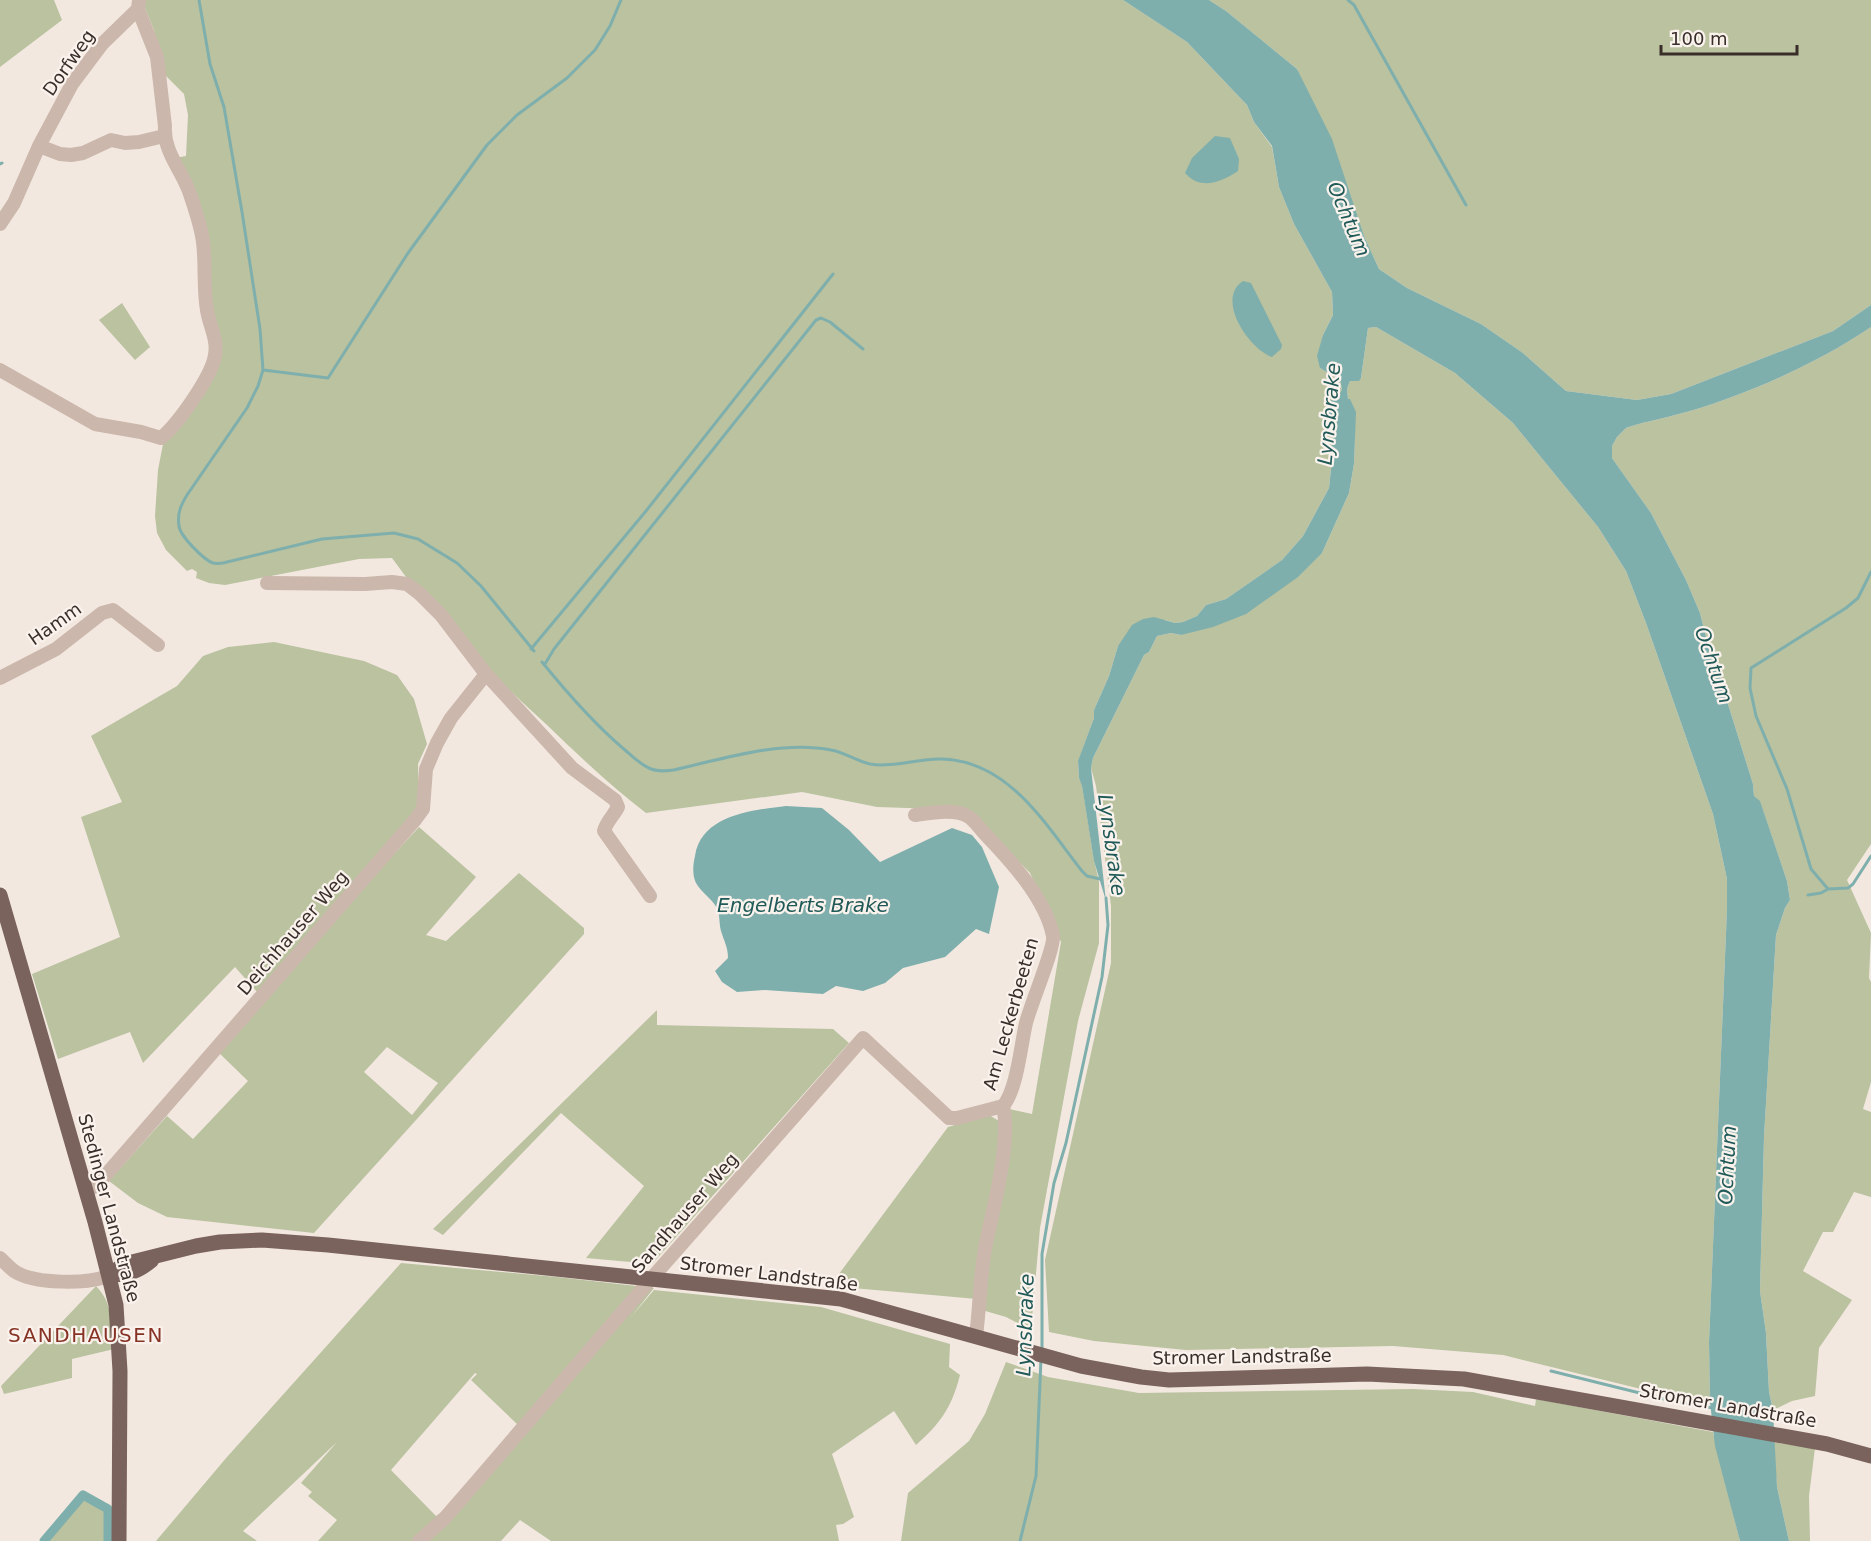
<svg xmlns="http://www.w3.org/2000/svg" width="1871" height="1541" font-family="'DejaVu Sans',sans-serif">
  <rect width="100%" height="100%" fill="#f3e8e0"/>
  <!-- green -->
  <path fill="#bac2a0" fill-rule="evenodd" d="M0,0H54L62,20L0,67Z
    M145,0H1123L1187,42L1247,105L1254,122L1272,147L1279,187L1294,224L1332,292L1333,315L1323,335L1320,368L1340,380L1342,389L1331,423L1334,442L1329,455L1332,458L1329,488L1303,536L1282,560L1226,599L1206,605L1197,616L1183,622L1175,623L1165,620L1118,646L1109,676L1094,710V718L1078,762L1079,778L1082,785L1094,860L1099,882V943L1078,1021L1040,1228L1031,1330L1006,1317L982,1310L1009,1109L1032,1114L1061,942L1030,873L969,810L877,807L802,792L646,813C611,786 579,756 547,725C491,674 436,620 392,558L359,559L225,585L209,583L196,578L197,572L192,569L187,571L166,550L157,533L155,516L158,470L164,439L210,377L213,314L208,271L175,158L186,156L188,115L184,94L163,73L154,30L145,8Z
    M1209,0H1871V305L1833,331L1671,394L1637,400L1566,391L1523,353L1481,324L1407,288L1379,269L1364,236L1297,69L1226,11Z
    M122,303L150,347L135,360L99,320Z
    M1376,327L1455,373L1513,423L1598,527L1626,571L1646,623L1713,814L1727,879V909L1709,1342L1710,1402L1645,1390L1503,1355L1393,1346L1186,1350L1094,1341L1049,1332L1045,1260L1111,963V906L1096,786L1091,768L1093,758L1144,655L1149,652L1157,636L1171,633L1181,635L1322,553L1349,493L1354,464L1355,432L1348,399L1347,389L1350,381L1361,378L1368,328Z
    M1871,327V844L1847,880L1871,933L1869,978L1871,982V1082L1863,1109L1871,1112V1197L1854,1192L1833,1232H1823L1803,1271L1852,1300L1819,1348L1815,1396L1792,1401L1773,1410L1769,1392L1766,1333L1760,1291L1764,1137L1776,935L1785,908L1790,900L1787,881L1760,802L1754,796L1753,784L1722,685L1718,666L1709,649L1700,613L1686,580L1651,513L1612,458V446L1617,437L1626,428C1642,422 1658,420 1675,415C1738,399 1817,364 1871,327Z
    M274,642L364,661L397,675L414,699L427,744L418,764L419,807L258,993L235,967L143,1063L130,1032L58,1059L32,974L120,937L81,817L122,802L91,736L177,686L203,656L228,647Z
    M419,827L476,877L426,935L446,941L519,873L584,928V934L314,1233L167,1217L138,1203L109,1181L167,1116L193,1139L248,1081L217,1051L262,997ZM387,1047L438,1083L412,1115L364,1072Z
    M657,1010V1025L833,1029L849,1043L652,1264L586,1258L644,1186L561,1113L443,1235L433,1229Z
    M989,1115L999,1121L1001,1130L977,1299L830,1286L948,1127Z
    M401,1263L557,1277L654,1288L631,1317L654,1290L821,1307L950,1344L949,1367L960,1375C952,1407 940,1424 916,1445L894,1411L832,1454L854,1517L843,1524L836,1525L839,1541H551L520,1520L501,1541H318L337,1520L308,1496L312,1492L301,1483L337,1442L243,1531L257,1541H156L227,1457ZM475,1373L477,1374L471,1380L517,1424L446,1509L436,1516L391,1470Z
    M96,1286C114,1304 111,1325 114,1349L72,1359V1378L4,1394L1,1386Z
    M1006,1362L1048,1377L1139,1393L1413,1389L1473,1392L1535,1406L1536,1399L1713,1432L1740,1541H901L908,1493L969,1441L985,1414Z
    M1773,1442L1815,1448L1809,1496L1810,1541H1789L1777,1487Z
    M83,1499L110,1514V1541H48Z"/>
  <!-- water -->
  <path fill="#7fafac" d="M1123,0H1209L1226,11L1297,69L1332,139L1364,236L1379,269L1407,288L1481,324L1523,353L1566,391L1637,400L1671,394L1833,331L1871,305V327C1817,364 1738,399 1675,415C1658,420 1642,422 1626,428L1617,437L1612,446V458L1651,513L1686,580L1700,613L1709,649L1718,666L1722,685L1753,784L1754,796L1760,801L1787,881L1790,900L1785,908L1776,935L1764,1137L1760,1291L1766,1333L1769,1392L1773,1410L1777,1487L1789,1541H1740L1715,1446L1710,1402L1709,1342L1727,909V879L1713,814L1646,623L1626,571L1598,527L1513,423L1455,373L1376,327L1368,328L1361,378L1359,381H1350L1347,389L1348,399H1350L1356,412L1354,464L1349,493L1322,553L1298,577L1246,614L1213,627L1181,635L1171,633L1157,636L1149,652L1144,655L1093,758L1091,768L1106,901L1094,861L1082,786L1079,778L1078,761L1094,718V710L1109,676L1118,646L1132,625L1143,619L1154,617L1175,623L1183,622L1197,616L1206,605L1226,599L1282,560L1303,536L1329,488L1332,459L1329,455C1334,441 1336,428 1324,417L1325,408L1334,397L1338,398L1342,389L1340,380L1320,368L1317,356L1323,335L1333,315L1332,292L1294,224L1279,187L1272,146L1254,122L1247,105L1187,42Z
    M1215,136L1230,138L1239,159L1238,171C1221,182 1201,191 1185,173L1192,158Z
    M1243,281L1251,283L1282,345L1281,349L1272,357C1249,349 1215,299 1243,281Z
    M786,806L822,808L849,830L880,862L952,828L972,835L982,847L999,887L989,934L976,929L945,957L903,968L885,983L863,991L836,986L823,994L765,990L737,992L722,982L715,971L728,958C728,947 724,941 721,931C719,924 720,914 717,908C712,899 701,892 696,883C692,875 693,864 695,856C701,815 753,810 786,806Z"/>
  <g fill="none" stroke-linecap="round" stroke-linejoin="round">
    <!-- stream -->
    <path stroke="#7fafac" stroke-width="3" d="M199,0L210,64L224,107L242,212L260,329L263,370L258,386L247,408L187,495C181,505 177,513 179,526C180,536 204,560 213,563C217,564 220,563 223,563L322,539L394,533L418,539L457,563L481,586L534,651
      M1348,0L1354,5L1466,205
      M0,164L2,163
      M263,370L328,378L408,253L487,145L517,115L567,78L595,50L610,26L621,0
      M531,649L646,511L833,274
      M542,662C568,694 594,724 625,750C633,757 641,765 651,769C659,772 666,771 674,770C722,759 781,740 831,750C844,752 856,761 870,764C893,768 919,758 942,759C1009,761 1045,824 1082,871L1087,876L1100,879
      M545,664L554,649L816,320L821,318L830,322L863,349
      M1828,889L1811,869L1787,789L1756,716L1750,688L1751,668L1846,608L1858,598L1871,572
      M1808,895L1821,893L1828,889L1848,888L1853,884L1871,856
      M1042,1349V1254L1054,1183L1066,1143L1102,977L1108,925L1106,898
      M1551,1371L1672,1401L1713,1408
      M1020,1541L1036,1476L1041,1359"/>
    <!-- canal -->
    <path stroke="#7fafac" stroke-width="9" d="M44,1541L83,1495L108,1509V1541"/>
    <!-- minor -->
    <path stroke="#cbb7ab" stroke-width="14" d="M39,146L60,154L71,155L83,153L111,140L125,143L139,142L164,136
      M0,224L14,203L39,146L72,84L102,44L138,9
      M0,370L95,424L141,432L161,438C178,424 212,376 215,355C218,339 209,325 207,310C203,288 206,265 203,242C201,226 195,209 190,194C182,170 163,152 165,126L157,57L138,9L139,0
      M267,583L365,584L392,582L407,584L420,594L441,615L486,674L572,768L615,800L618,807C614,815 606,822 604,831L650,896
      M0,678L56,649L102,613L113,610L158,645
      M915,815C930,813 956,808 969,817C975,821 980,829 985,834C1010,860 1046,899 1053,936C1055,947 1030,1006 1026,1023C1021,1044 1017,1090 1003,1106C1011,1142 994,1206 986,1243C980,1274 980,1305 976,1336
      M86,1191L97,1185L415,820L423,809L426,769L437,743L451,718L486,674
      M0,1258C4,1262 9,1267 14,1271C33,1284 89,1285 110,1275
      M419,1541L444,1519L477,1481L651,1279L863,1038L949,1118H957L1003,1106"/>
    <!-- major -->
    <path stroke="#7a635c" stroke-width="15" d="M0,895L95,1222L116,1305L120,1371L119,1541
      M110,1275L124,1264L196,1246L220,1242L262,1240L328,1245L841,1299L1081,1366L1141,1377L1169,1380L1367,1374L1464,1379L1827,1444L1871,1456
      M110,1275C128,1275 138,1272 152,1260"/>
  </g>
  <g text-anchor="middle" stroke-width="4.5" stroke-linejoin="round" paint-order="stroke">
    <!-- street labels -->
    <g font-size="18" fill="#392e2a" stroke="#faf2ec">
      <text transform="translate(69 63) rotate(-55)" y="6">Dorfweg</text>
      <text transform="translate(55 624) rotate(-35)" y="6">Hamm</text>
      <text transform="translate(293 933) rotate(-49)" y="6">Deichhauser Weg</text>
      <text transform="translate(1011 1014) rotate(-74)" y="6">Am Leckerbeeten</text>
      <text transform="translate(109 1208) rotate(75)" y="6">Stedinger Landstraße</text>
      <text transform="translate(685 1213) rotate(-49)" y="6">Sandhauser Weg</text>
      <text transform="translate(769 1274) rotate(7)" y="6">Stromer Landstraße</text>
      <text transform="translate(1242 1357) rotate(-1)" y="6">Stromer Landstraße</text>
      <text transform="translate(1728 1406) rotate(10)" y="6">Stromer Landstraße</text>
    </g>
    <!-- water labels -->
    <g font-size="20" font-style="italic" fill="#205a58" stroke="#faf2ec">
      <text transform="translate(1349 219) rotate(67)" y="7">Ochtum</text>
      <text transform="translate(1329 414) rotate(-85)" y="7">Lynsbrake</text>
      <text transform="translate(1714 665) rotate(71)" y="7">Ochtum</text>
      <text transform="translate(1112 845) rotate(82)" y="7">Lynsbrake</text>
      <text x="803" y="912">Engelberts Brake</text>
      <text transform="translate(1727 1165) rotate(-87)" y="7">Ochtum</text>
      <text transform="translate(1025 1325) rotate(-88)" y="7">Lynsbrake</text>
    </g>
    <!-- neighbourhood labels -->
    <g font-size="20" letter-spacing="1.5" fill="#863325" stroke="#faf2ec">
      <text x="86" y="1342">SANDHAUSEN</text>
    </g>
  </g>
  <!-- scale -->
  <path d="M1661 45v9h136v-9" fill="none" stroke="#392e2a" stroke-width="3"/>
  <text x="1670" y="45" font-size="18" fill="#392e2a" stroke="#faf2ec" stroke-width="4.5" paint-order="stroke">100 m</text>
</svg>
